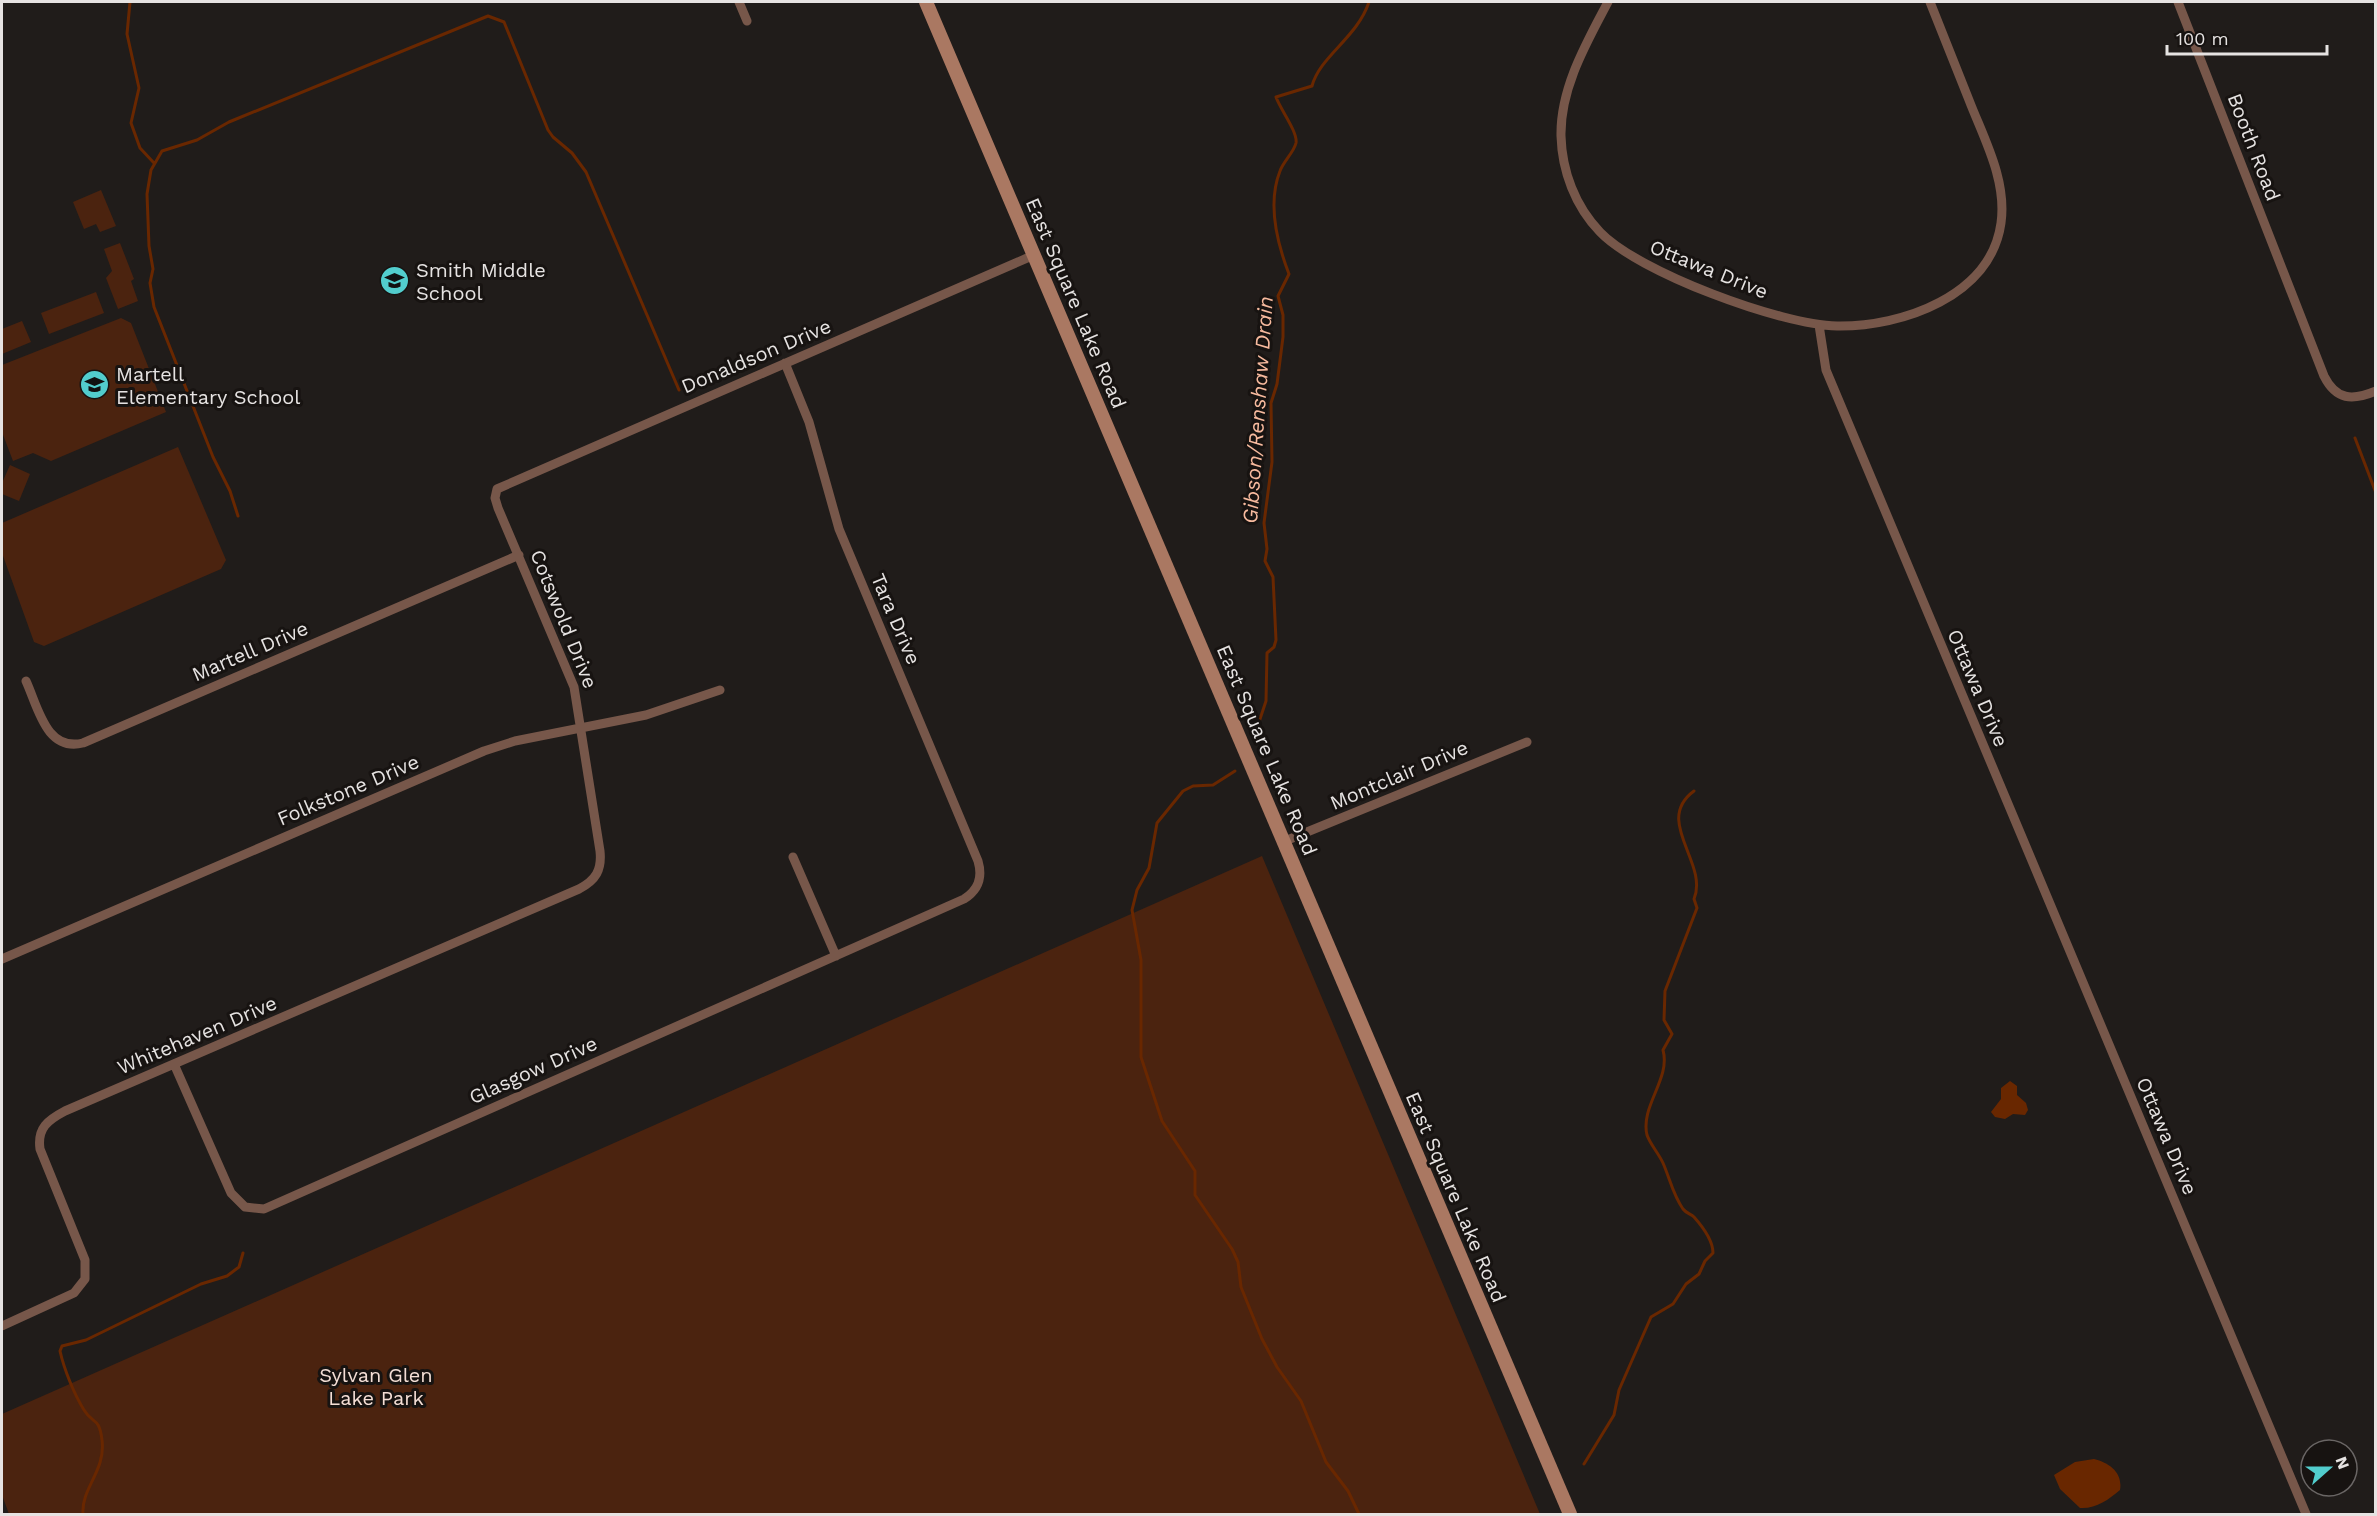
<svg xmlns="http://www.w3.org/2000/svg" width="2377" height="1516" font-family="'Work Sans',sans-serif">
  <rect width="100%" height="100%" fill="#201c1a"/>
  <!-- green -->
  <path fill="#4b230f" d="M101,190L116,226L100,232L96,224L84,229L73,202Z
    M120,243L134,279L131,281L138,301L118,309L106,278L112,271L104,249Z
    M96,292L104,313L49,334L41,313Z
    M121,318L131,323L166,412L51,461L33,453L13,461L2,432V365Z
    M22,321L31,342L2,354V329Z
    M178,447L226,560L221,569L44,646L34,642L2,553V523Z
    M10,465L30,474L19,501L2,494V483Z
    M1262,856L1540,1514H9L2,1495V1414Z"/>
  <!-- water -->
  <path fill="#692700" d="M2010,1081L2017,1086V1095L2026,1103L2028,1110L2025,1115L2013,1114L2005,1119L1995,1117L1991,1112L2001,1099V1088Z
    M2094,1459C2110,1463 2123,1473 2120,1490C2108,1500 2096,1509 2080,1508L2060,1489L2054,1475L2075,1462Z"/>
  <g fill="none" stroke-linecap="round" stroke-linejoin="round">
    <!-- stream -->
    <path stroke="#692700" stroke-width="3" d="M130,2L127,34L139,88L131,123L140,148L154,163
      M2355,438L2376,493
      M238,516L230,491L213,457L154,307L150,283L153,269L149,246L147,194L151,170L162,151L197,140L229,122L488,16L504,22L548,130L553,137L572,153L586,172L679,390
      M1257,728L1266,701L1267,653L1274,647L1276,640L1273,577L1265,561L1267,549L1264,523L1272,462L1271,403L1277,384L1283,337V315L1278,296L1289,274C1277,243 1267,204 1280,171C1283,162 1294,152 1296,143C1298,132 1280,109 1276,97L1312,86C1320,56 1357,38 1369,2
      M1235,771L1213,785L1193,786L1183,791L1157,823L1149,868L1137,890L1132,910L1141,960V1057L1162,1121L1195,1171V1195L1232,1249L1238,1262L1241,1287L1262,1339L1277,1367L1301,1401L1326,1462L1348,1491L1359,1514
      M1584,1464L1614,1415L1619,1390L1651,1317L1673,1304L1686,1284L1699,1274L1705,1261L1713,1253C1713,1241 1702,1226 1694,1217C1691,1214 1686,1213 1683,1209C1673,1195 1670,1179 1663,1163C1659,1154 1650,1144 1647,1135C1640,1106 1671,1079 1663,1050L1672,1034L1664,1020L1665,991L1697,908L1694,899C1709,863 1653,821 1694,791
      M83,1514C81,1488 106,1471 102,1440C99,1416 93,1425 84,1410C74,1394 64,1369 60,1351L62,1346L86,1340L201,1284L227,1276L239,1267L243,1253"/>
    <!-- minor -->
    <path stroke="#77574a" stroke-width="9" d="M739,2L747,21
      M1608,2C1587,42 1560,88 1561,136C1562,171 1575,206 1600,232C1638,272 1781,325 1837,326C1902,327 1991,296 2001,223C2007,180 1984,139 1969,100C1956,67 1943,34 1930,2
      M2178,2L2324,376C2336,400 2352,401 2376,391
      M1819,325L1826,370L2306,1514
      M26,681C38,707 46,752 83,743L519,555
      M1285,841L1527,742
      M793,857L836,956
      M2,959L484,751L515,741L646,715L720,690
      M174,1064L231,1193L245,1207L264,1209L964,899C978,890 983,878 978,861L839,529L809,422L785,363
      M2,1326L74,1293L85,1279V1260L40,1149C37,1128 48,1120 65,1111L579,889C596,880 602,870 600,851L574,687L498,508L495,498L497,489L1034,255"/>
    <!-- secondary -->
    <path stroke="#aa7862" stroke-width="14" d="M926,2L1570,1514"/>
  </g>
  <!-- icons -->
  <defs>
    <symbol id="school-disc" viewBox="-11 -11 22 22"><circle r="9.5" fill="#52cdcd" stroke="#171311"/><path d="M0-5L7-2L0 1L-7-2ZM-4 1L0 2.5L4 1V4Q0 6-4 4Z" fill="#111"/></symbol>
  </defs>
  <g fill-rule="evenodd">
    <use href="#school-disc" x="378" y="264" width="33" height="33"/>
    <use href="#school-disc" x="78" y="368" width="33" height="33"/>
  </g>
  <g text-anchor="middle" stroke-width="6" stroke-linejoin="round" paint-order="stroke">
    <!-- street labels -->
    <g font-size="20" fill="#e6e3e2" stroke="#171311">
      <text transform="translate(2254 147) rotate(69)" y="7">Booth Road</text>
      <text transform="translate(1709 269) rotate(22)" y="7">Ottawa Drive</text>
      <text transform="translate(1076 303) rotate(67)" y="7">East Square Lake Road</text>
      <text transform="translate(756 356) rotate(-23)" y="7">Donaldson Drive</text>
      <text transform="translate(564 619) rotate(68)" y="7">Cotswold Drive</text>
      <text transform="translate(896 619) rotate(67)" y="7">Tara Drive</text>
      <text transform="translate(250 651) rotate(-23)" y="7">Martell Drive</text>
      <text transform="translate(1978 688) rotate(67)" y="7">Ottawa Drive</text>
      <text transform="translate(1267 750) rotate(67)" y="7">East Square Lake Road</text>
      <text transform="translate(1399 775) rotate(-23)" y="7">Montclair Drive</text>
      <text transform="translate(348 790) rotate(-23)" y="7">Folkstone Drive</text>
      <text transform="translate(197 1035) rotate(-23)" y="7">Whitehaven Drive</text>
      <text transform="translate(533 1070) rotate(-24)" y="7">Glasgow Drive</text>
      <text transform="translate(2167 1136) rotate(67)" y="7">Ottawa Drive</text>
      <text transform="translate(1456 1197) rotate(67)" y="7">East Square Lake Road</text>
    </g>
    <!-- poi labels -->
    <g font-size="20" fill="#e6e3e2" stroke="#171311" text-anchor="start">
      <text x="416" y="277">Smith Middle<tspan x="416" dy="23">School</tspan></text>
      <text x="116" y="381">Martell<tspan x="116" dy="23">Elementary School</tspan></text>
    </g>
    <!-- park labels -->
    <g font-size="20" fill="#f4ded5" stroke="#171311">
      <text x="376" y="1382">Sylvan Glen<tspan x="376" dy="23">Lake Park</tspan></text>
    </g>
    <!-- water labels -->
    <g font-size="21" font-style="italic" fill="#f7ba9e" stroke="#171311">
      <text transform="translate(1258 410) rotate(-86)" y="7">Gibson/Renshaw Drain</text>
    </g>
  </g>
  <!-- border -->
  <rect width="2377" height="1516" fill="none" stroke="#e6e3e2" stroke-width="6"/>
  <!-- north arrow -->
  <g transform="translate(2329 1468) rotate(69)"><circle r="28" fill="#171311" stroke="#6a6665" stroke-width="1.5"/>
  <path d="M0-4.5L10 22L0 15L-10 22Z" fill="#52cdcd"/>
  <text y="-9" font-size="16" font-weight="bold" text-anchor="middle" fill="#e6e3e2">N</text>
  </g>
  <!-- scale -->
  <path d="M2167 45v9h160v-9" fill="none" stroke="#e6e3e2" stroke-width="3"/>
  <text x="2176" y="45" font-size="18" fill="#e6e3e2" stroke="#171311" stroke-width="4.5" paint-order="stroke">100 m</text>
</svg>
